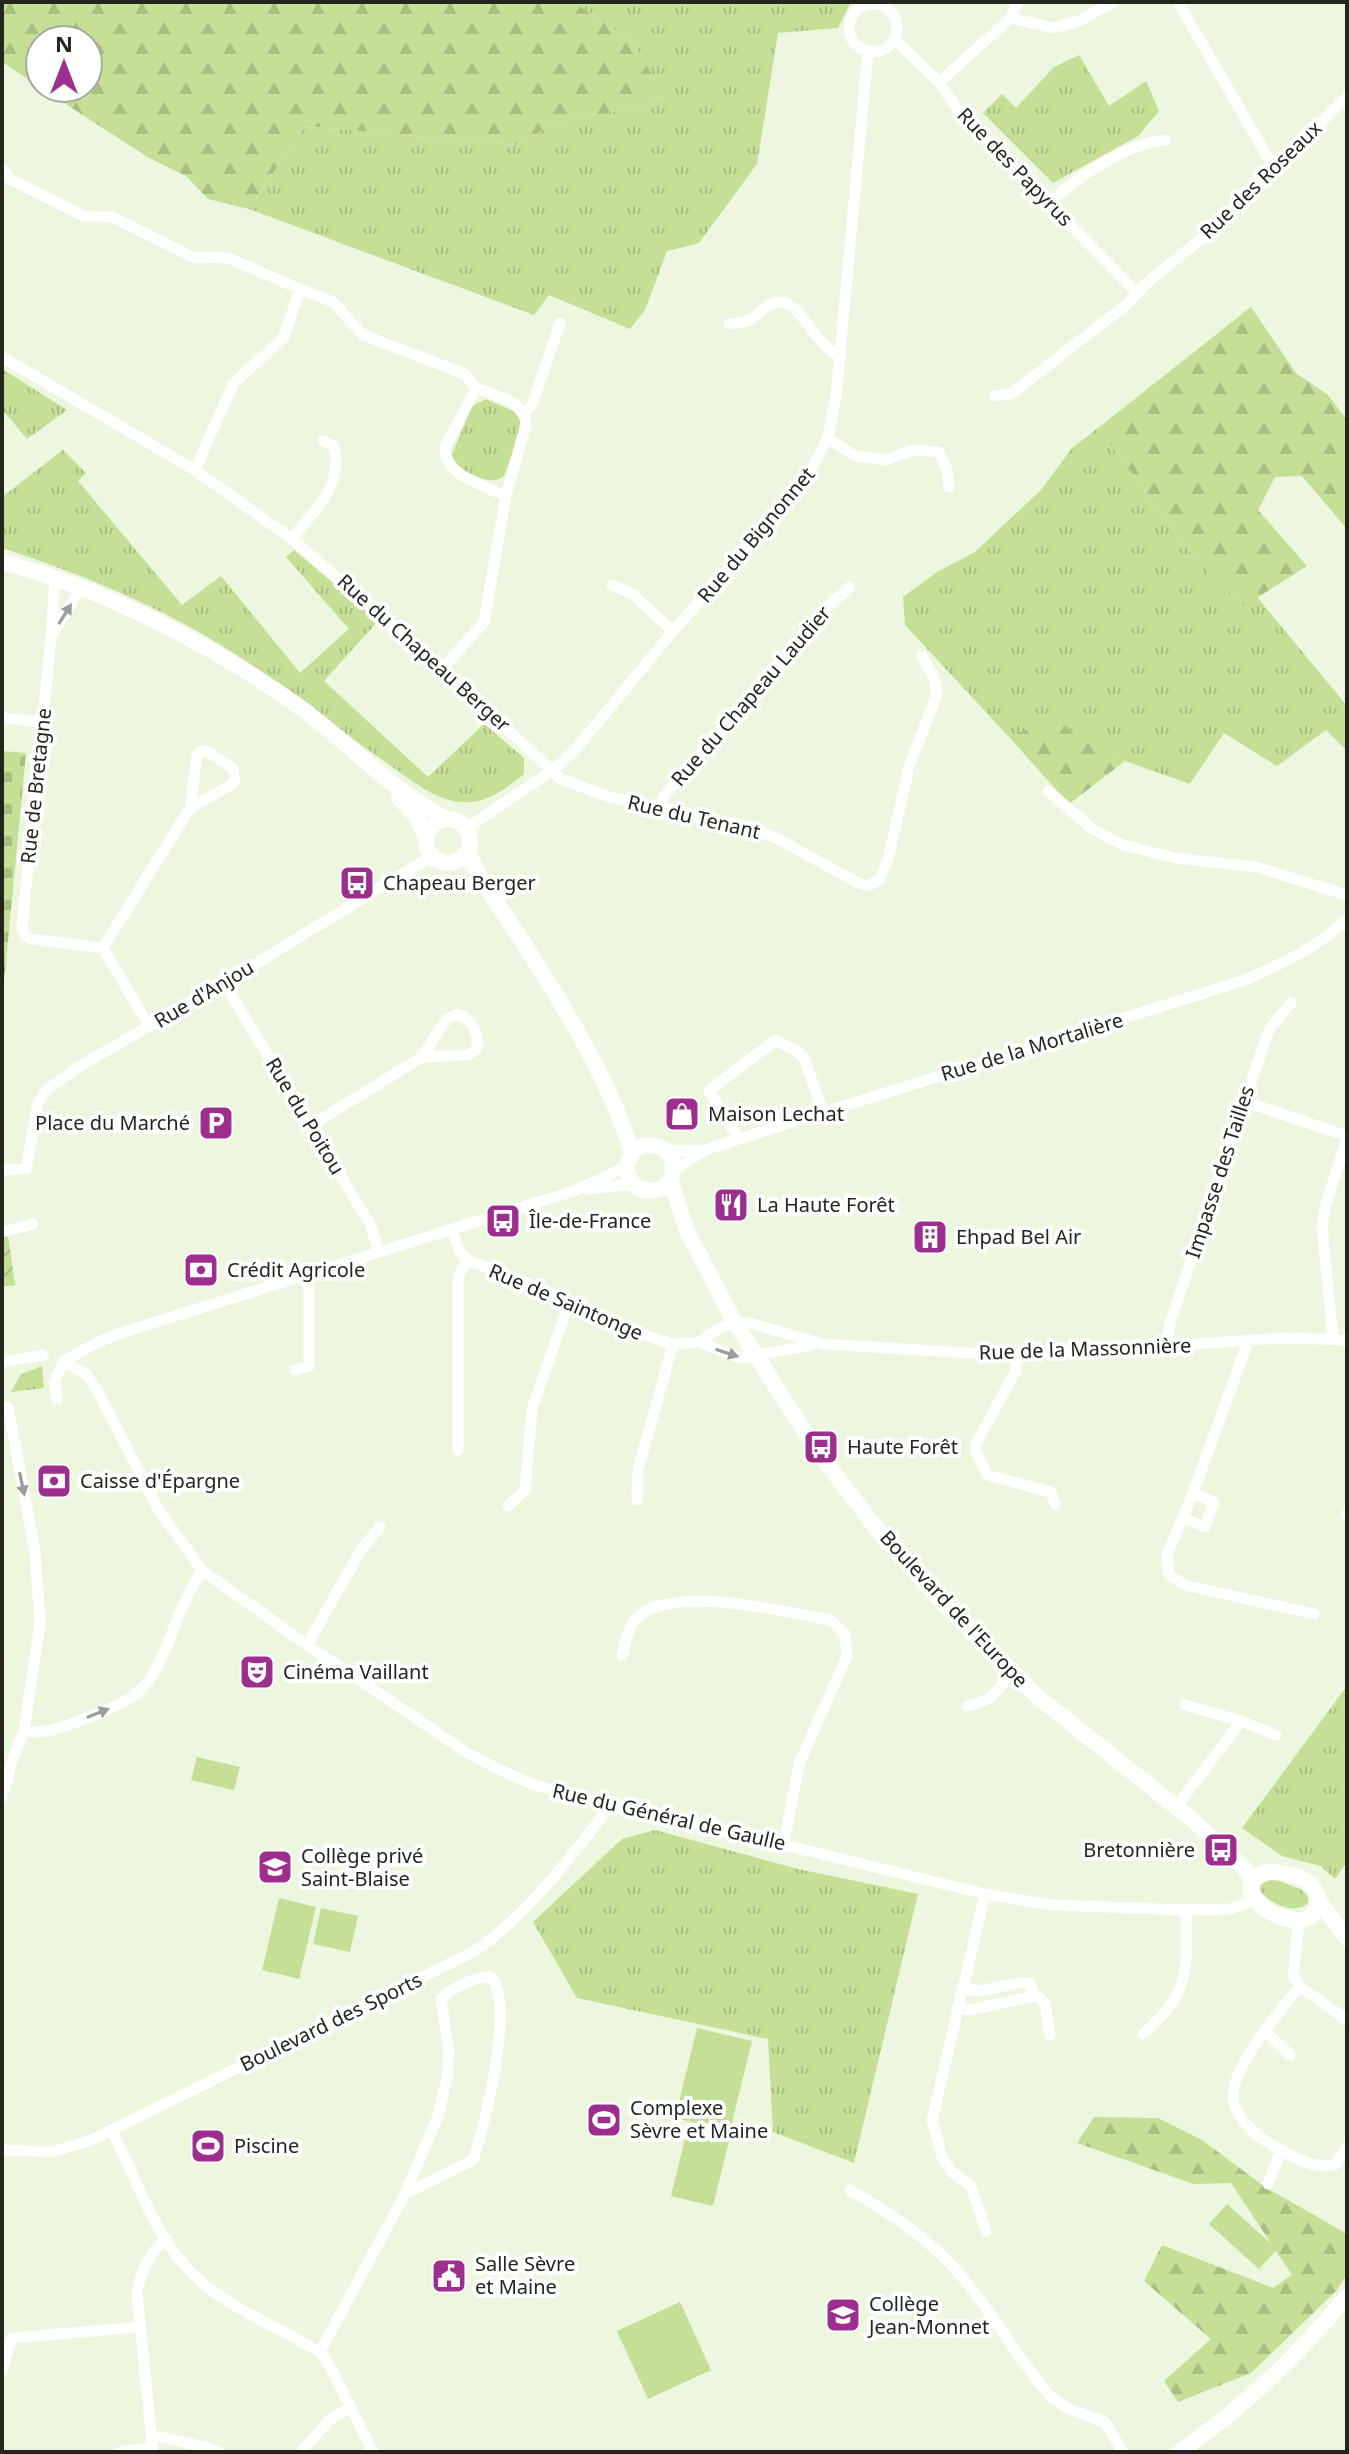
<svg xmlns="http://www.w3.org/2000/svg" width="1349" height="2454" font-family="'Noto Sans',sans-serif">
  <defs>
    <pattern id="grass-tufts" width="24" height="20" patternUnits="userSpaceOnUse" patternTransform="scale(2)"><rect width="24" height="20" fill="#c5df97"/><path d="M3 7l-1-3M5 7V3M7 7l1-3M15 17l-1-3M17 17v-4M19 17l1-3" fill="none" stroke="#a9bf82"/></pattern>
    <pattern id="forest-firs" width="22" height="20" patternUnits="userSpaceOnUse" patternTransform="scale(2)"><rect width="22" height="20" fill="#c5df97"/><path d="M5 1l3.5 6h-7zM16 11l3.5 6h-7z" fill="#a9bf82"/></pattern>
    <pattern id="cemetery-stones" width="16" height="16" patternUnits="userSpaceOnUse" patternTransform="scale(2)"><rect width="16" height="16" fill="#c5df97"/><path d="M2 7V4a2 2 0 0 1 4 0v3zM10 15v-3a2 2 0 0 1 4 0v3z" fill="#a9bf82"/></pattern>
    <pattern id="garden-furrows" width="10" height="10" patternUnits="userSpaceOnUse" patternTransform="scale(2)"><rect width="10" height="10" fill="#c5df97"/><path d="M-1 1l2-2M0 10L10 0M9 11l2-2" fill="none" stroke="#a9bf82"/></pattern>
  </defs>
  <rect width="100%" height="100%" fill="#edf6de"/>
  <!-- grass -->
  <path fill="url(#grass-tufts)" d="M574,2H851L838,28L778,33L757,164L699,243L667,251L645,310L630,329L549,295L534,315L249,209L305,126L516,145L557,122L640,107L662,96L634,43Z
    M1079,55L1109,106L1146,81L1159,111L1138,136L1053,183L983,113L1002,94L1016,108L1054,67Z
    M2,369L67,410L27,439L2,409Z
    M486,399L515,412L521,418L522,429L504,476C490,488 469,472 455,465L451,456L472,406Z
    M1098,428L1195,559L1243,605L1257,597L1347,706V751L1326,730L1277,766L1224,733L1190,784L1125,761L1051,720L1009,737L905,625L903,597L937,572L975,552L1041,490L1072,448Z
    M63,450L86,473L78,481L182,605L221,576L300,673L349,629L286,557L294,550L378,621L324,681L428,777L484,724L524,758V774C506,789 484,805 459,802C432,799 406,776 384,761C334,726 286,687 235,654C164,608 82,574 2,548V497Z
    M42,1366L44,1388L11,1392L21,1374Z
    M1347,1686V1862L1335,1879L1321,1866L1282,1856L1242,1828Z
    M655,1830L798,1869L918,1894L854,2163L773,2132L768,2039L577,1998L533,1922L622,1839Z
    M1274,1879L1302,1890L1308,1897V1903C1295,1916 1268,1903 1260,1890L1261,1884Z"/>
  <!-- forest -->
  <path fill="url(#forest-firs)" d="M2,2H574L634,43L663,95L640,107L557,122L516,145L305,126L249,209L208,199L186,176L149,158L41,88H88V40H40V87L2,62Z
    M1251,307L1296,373L1328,395L1347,420V529L1302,476L1275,477L1258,510L1307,566L1244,606L1195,559L1098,428Z
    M1051,719L1125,761L1069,804L1009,737Z
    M1094,2117L1158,2118L1202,2140L1265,2187L1347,2234V2274L1337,2290L1251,2373L1178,2402L1164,2381L1211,2339L1144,2281L1162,2245L1273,2288L1292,2275L1231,2183L1194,2184L1077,2143Z"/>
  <!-- cemetery -->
  <path fill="url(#cemetery-stones)" d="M2,751L26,753L2,1003Z"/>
  <!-- garden -->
  <path fill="url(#garden-furrows)" d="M8,1236L15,1285L2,1287V1237Z"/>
  <!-- pitch -->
  <path fill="#c5df97" d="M197,1757L240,1767L234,1790L191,1780Z
    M279,1898L316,1907L299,1979L262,1970Z
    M321,1908L358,1916L350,1952L313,1944Z
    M697,2028L752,2041L730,2131L675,2118Z
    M687,2131L729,2141L713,2206L671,2196Z
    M1227,2204L1277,2249L1259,2269L1209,2224Z
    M680,2302L711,2370L648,2399L617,2331Z"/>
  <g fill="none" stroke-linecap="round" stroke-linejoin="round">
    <!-- street -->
    <path stroke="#fff" stroke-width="11" d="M1178,2L1275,170
      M849 28a24 24 0 1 1 48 0a24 24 0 1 1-48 0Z
      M1011,18L1053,28L1079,21L1113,2
      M894,39L939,82L957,109L1137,293
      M939,82L1011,18L1018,2
      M2,168L11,180L83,216L112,217L192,257L228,258L300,289
      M1049,203C1078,176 1126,144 1165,140
      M729,324C735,323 742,323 748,321C759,316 767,301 780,302C803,303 816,349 841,356
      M2,357L195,470L292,539L442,669L561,779L609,797L753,828L780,840L858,883L868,886L880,879L889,856L909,767L937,694L934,678L922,656
      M995,396L1011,394L1126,305L1150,280L1230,216L1347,96
      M525,413L532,405L560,323
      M828,438L855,456L885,460L913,450L939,452L947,470L949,487
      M195,470L233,384L284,337L300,289L333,302L363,335L465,374L476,388
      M292,539C316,507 343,488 334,446L323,441
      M55,579L51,637L80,589
      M612,585L632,594L673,631
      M51,637L22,927L24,934L31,939L103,948L145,1019L152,1025
      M442,669L484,622L506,496L526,424C523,400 496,396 476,388L445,447C444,476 483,485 506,496
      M2,718L43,722
      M1048,791L1091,828L1123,845L1175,858L1256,867L1347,895
      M658,809L665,795L826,608L850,587
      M467,828L553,770L575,750L673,631L804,483L828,438L836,396L868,51
      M103,948L190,808L231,785L235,780L233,769L209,752L203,751L197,755L190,808
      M224,983L370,1224L379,1252
      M1243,1101L1347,1136
      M312,1125L422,1057L447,1019L458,1014C472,1019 479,1034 477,1049L468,1055L422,1057
      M739,1139L709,1091L775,1040L798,1052L804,1058L823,1112
      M667,1151L705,1150
      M2,1170L26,1169L38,1103L48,1089L75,1069L224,983L432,856
      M673,1171L705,1150L739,1139L1242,981C1284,963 1312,950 1347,920
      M589,1189L634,1184
      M452,1230L460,1252L467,1260L540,1288L615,1326L673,1344L699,1342L741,1358L811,1345
      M2,1232L33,1224
      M1333,1339L1322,1226L1326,1204L1347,1138
      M1245,1340L1246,1347L1193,1493L1167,1555L1169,1574L1184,1585L1314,1614
      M699,1342L720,1328L735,1323H750L822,1344L1018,1356L1282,1338L1347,1340
      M1167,1347L1170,1323L1265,1041L1271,1027L1291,1003
      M1018,1356L1015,1372L976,1444L975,1450L987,1475L1051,1492L1055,1504
      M64,1361L86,1374L100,1395L159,1511L203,1571L307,1645L466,1752L496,1768L532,1784L610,1807L665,1816L985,1894L1052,1905L1186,1910L1230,1909L1254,1901
      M64,1361L98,1342L124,1332L577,1190L627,1166
      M2,1362L43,1355
      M295,1370L309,1366V1292L305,1275
      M57,1399L54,1382L64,1361
      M458,1450V1277L467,1260
      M637,1500L638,1470L673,1344
      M508,1506L525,1490L532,1409L569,1303
      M1347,1515V1514
      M1183,1518L1205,1527L1214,1502L1193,1493
      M307,1645L361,1550L380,1527
      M622,1655C625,1644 628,1628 635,1620C667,1582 787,1612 830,1620L845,1634L847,1656L799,1764L784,1844
      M1185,1705L1241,1721L1276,1735
      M967,1706C994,1700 996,1693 1011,1671
      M24,1731C45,1735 64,1727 84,1719C103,1711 123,1705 139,1691C169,1665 175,1604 203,1571
      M2,1798L11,1764L24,1731L40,1623L35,1551L8,1407
      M1176,1807L1241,1721
      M985,1894L932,2120L943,2160L952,2172L971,2186L986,2231
      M1299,1920L1293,1977L1302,1988L1347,2020
      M1300,1986C1281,2011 1225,2072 1234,2104C1239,2122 1261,2139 1277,2148C1294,2158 1316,2170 1336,2164L1347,2146
      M1034,1993L1045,2003L1050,2035
      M957,2007L969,2010L1030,1997L1034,1993L1029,1983L1024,1982L979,1991L962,1988
      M1265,2031L1290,2055
      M1143,2034C1191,1993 1187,1970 1186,1910
      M112,2131C137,2179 156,2242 198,2279C233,2310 280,2328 320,2352L329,2364L373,2452
      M2,2150L51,2152L89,2141L473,1952C528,1916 569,1858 610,1807
      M1268,2184L1281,2150
      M850,2190C892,2214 932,2241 963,2278C995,2316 1019,2361 1052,2398L1069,2409L1105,2422L1123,2452
      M320,2352L405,2194L438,2116L447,2078L449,2052L441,1999C452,1988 475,1976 491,1977C515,2003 485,2126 473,2160L405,2194
      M2,2371L12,2338L140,2327
      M151,2435L206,2447L219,2452
      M121,2452L153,2447
      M153,2452L137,2293C140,2273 150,2250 167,2239
      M301,2452L329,2420L350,2408"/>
    <!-- secondary -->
    <path stroke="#fff" stroke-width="16" d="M2,562C103,588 216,647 301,708C349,743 391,790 445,818
      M399,798L416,816L426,837
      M426 841a22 22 0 1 1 44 0a22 22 0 1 1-44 0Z
      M468,851C481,884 503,911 522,941C563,1004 611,1082 632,1154
      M627 1168a23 23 0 1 1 46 0a23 23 0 1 1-46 0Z
      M670,1180L687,1231L735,1323L816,1449L883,1537L941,1601L1038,1697L1194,1821L1244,1868L1252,1880
      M1265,1872C1286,1871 1317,1877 1319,1902C1317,1908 1313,1915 1308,1918C1291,1927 1243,1906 1252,1880Z
      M1319,1902L1347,1938
      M1179,2452C1243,2408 1298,2356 1347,2296"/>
  </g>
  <!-- one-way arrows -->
  <defs><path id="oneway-solid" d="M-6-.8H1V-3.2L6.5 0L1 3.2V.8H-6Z" transform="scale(2)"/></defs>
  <g fill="#9c9d99">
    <use href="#oneway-solid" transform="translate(65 614) rotate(-58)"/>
    <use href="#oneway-solid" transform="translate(727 1353) rotate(18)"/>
    <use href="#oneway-solid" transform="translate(22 1484) rotate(78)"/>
    <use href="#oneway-solid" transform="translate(98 1713) rotate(-22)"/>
  </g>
  <!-- icons -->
  <defs>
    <symbol id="bus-square" viewBox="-11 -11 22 22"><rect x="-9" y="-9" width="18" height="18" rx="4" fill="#9d2e8d" stroke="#fff"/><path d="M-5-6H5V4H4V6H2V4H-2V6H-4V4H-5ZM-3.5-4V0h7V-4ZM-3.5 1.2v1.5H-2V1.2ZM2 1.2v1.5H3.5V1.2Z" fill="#fff"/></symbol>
    <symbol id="shop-square" viewBox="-11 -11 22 22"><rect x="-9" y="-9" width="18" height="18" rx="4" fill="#9d2e8d" stroke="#fff"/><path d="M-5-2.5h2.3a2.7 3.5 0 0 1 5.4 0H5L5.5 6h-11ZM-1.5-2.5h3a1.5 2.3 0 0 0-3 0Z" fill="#fff"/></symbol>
    <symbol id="parking-square" viewBox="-11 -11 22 22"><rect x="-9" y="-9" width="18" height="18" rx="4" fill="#9d2e8d" stroke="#fff"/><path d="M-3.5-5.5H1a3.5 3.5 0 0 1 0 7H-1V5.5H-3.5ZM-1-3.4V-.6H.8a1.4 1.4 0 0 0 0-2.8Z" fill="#fff"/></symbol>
    <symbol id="restaurant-square" viewBox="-11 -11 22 22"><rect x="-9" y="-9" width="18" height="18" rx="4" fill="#9d2e8d" stroke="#fff"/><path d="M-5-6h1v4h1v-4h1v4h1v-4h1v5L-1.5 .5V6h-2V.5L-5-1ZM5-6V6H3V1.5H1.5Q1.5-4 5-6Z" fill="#fff"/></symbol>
    <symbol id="building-square" viewBox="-11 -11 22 22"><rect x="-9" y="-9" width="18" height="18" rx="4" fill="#9d2e8d" stroke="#fff"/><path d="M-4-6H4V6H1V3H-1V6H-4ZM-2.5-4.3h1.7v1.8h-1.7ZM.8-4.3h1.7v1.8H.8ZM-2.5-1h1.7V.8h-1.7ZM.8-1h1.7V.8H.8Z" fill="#fff"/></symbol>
    <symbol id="bank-square" viewBox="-11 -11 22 22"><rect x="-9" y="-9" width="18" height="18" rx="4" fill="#9d2e8d" stroke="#fff"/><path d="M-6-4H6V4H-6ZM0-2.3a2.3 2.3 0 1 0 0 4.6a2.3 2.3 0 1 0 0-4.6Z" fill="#fff"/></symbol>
    <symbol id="theatre-square" viewBox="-11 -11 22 22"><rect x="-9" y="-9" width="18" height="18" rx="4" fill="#9d2e8d" stroke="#fff"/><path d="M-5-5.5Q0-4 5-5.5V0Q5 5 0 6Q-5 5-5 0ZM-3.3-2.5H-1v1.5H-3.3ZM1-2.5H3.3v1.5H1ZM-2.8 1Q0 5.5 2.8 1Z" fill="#fff"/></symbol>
    <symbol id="school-square" viewBox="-11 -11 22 22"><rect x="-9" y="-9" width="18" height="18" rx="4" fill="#9d2e8d" stroke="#fff"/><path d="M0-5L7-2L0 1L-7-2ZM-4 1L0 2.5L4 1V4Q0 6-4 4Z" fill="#fff"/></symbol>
    <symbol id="stadium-square" viewBox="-11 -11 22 22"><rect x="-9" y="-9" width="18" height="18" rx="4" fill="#9d2e8d" stroke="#fff"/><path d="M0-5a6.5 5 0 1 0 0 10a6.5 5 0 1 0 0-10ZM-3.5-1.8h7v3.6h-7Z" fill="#fff"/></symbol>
    <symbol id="civic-square" viewBox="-11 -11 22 22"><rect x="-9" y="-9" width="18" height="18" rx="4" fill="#9d2e8d" stroke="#fff"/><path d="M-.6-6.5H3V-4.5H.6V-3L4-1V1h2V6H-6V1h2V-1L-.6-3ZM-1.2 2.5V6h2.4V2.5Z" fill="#fff"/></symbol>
  </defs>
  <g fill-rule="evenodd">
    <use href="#bus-square" x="337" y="863" width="40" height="40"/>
    <use href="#shop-square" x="662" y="1094" width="40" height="40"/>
    <use href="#parking-square" x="196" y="1103" width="40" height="40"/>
    <use href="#restaurant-square" x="711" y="1185" width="40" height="40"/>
    <use href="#bus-square" x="483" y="1201" width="40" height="40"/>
    <use href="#building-square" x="910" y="1217" width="40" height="40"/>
    <use href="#bank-square" x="181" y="1250" width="40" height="40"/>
    <use href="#bus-square" x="801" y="1427" width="40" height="40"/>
    <use href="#bank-square" x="34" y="1461" width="40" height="40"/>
    <use href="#theatre-square" x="237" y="1652" width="40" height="40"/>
    <use href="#bus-square" x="1201" y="1830" width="40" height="40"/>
    <use href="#school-square" x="255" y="1847" width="40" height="40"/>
    <use href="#stadium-square" x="584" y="2100" width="40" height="40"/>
    <use href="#stadium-square" x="188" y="2126" width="40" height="40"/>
    <use href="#civic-square" x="429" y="2256" width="40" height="40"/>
    <use href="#school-square" x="823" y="2295" width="40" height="40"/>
  </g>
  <g text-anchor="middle" stroke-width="8" stroke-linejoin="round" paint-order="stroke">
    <!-- street labels -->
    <g font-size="20" fill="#22261d" stroke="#fff">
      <text transform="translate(1015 167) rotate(46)" y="7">Rue des Papyrus</text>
      <text transform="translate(1261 180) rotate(-44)" y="7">Rue des Roseaux</text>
      <text transform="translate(756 535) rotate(-50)" y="7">Rue du Bignonnet</text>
      <text transform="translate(424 653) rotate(42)" y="7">Rue du Chapeau Berger</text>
      <text transform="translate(751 696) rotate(-49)" y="7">Rue du Chapeau Laudier</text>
      <text transform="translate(36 786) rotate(-84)" y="7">Rue de Bretagne</text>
      <text transform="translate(694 817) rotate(13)" y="7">Rue du Tenant</text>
      <text transform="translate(204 994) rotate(-31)" y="7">Rue d'Anjou</text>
      <text transform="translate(1032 1047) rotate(-17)" y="7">Rue de la Mortalière</text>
      <text transform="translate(305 1116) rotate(59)" y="7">Rue du Poitou</text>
      <text transform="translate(1220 1172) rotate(-72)" y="7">Impasse des Tailles</text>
      <text transform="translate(566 1302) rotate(23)" y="7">Rue de Saintonge</text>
      <text transform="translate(1085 1349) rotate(-2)" y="7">Rue de la Massonnière</text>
      <text transform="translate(954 1609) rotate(47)" y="7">Boulevard de l'Europe</text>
      <text transform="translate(669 1817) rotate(13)" y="7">Rue du Général de Gaulle</text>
      <text transform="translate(331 2022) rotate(-26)" y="7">Boulevard des Sports</text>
    </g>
    <!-- poi labels -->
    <g font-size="20" fill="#22261d" stroke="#fff" text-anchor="start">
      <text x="383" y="890">Chapeau Berger</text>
      <text x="708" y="1121">Maison Lechat</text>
      <text x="190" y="1130" text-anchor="end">Place du Marché</text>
      <text x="757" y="1212">La Haute Forêt</text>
      <text x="529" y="1228">Île-de-France</text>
      <text x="956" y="1244">Ehpad Bel Air</text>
      <text x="227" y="1277">Crédit Agricole</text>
      <text x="847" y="1454">Haute Forêt</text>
      <text x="80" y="1488">Caisse d'Épargne</text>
      <text x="283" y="1679">Cinéma Vaillant</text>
      <text x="1195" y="1857" text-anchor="end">Bretonnière</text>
      <text x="301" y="1863">Collège privé<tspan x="301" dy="23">Saint-Blaise</tspan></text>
      <text x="630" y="2115">Complexe<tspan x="630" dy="23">Sèvre et Maine</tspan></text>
      <text x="234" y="2153">Piscine</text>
      <text x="475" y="2271">Salle Sèvre<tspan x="475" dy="23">et Maine</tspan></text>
      <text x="869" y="2311">Collège<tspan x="869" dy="23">Jean-Monnet</tspan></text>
    </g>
  </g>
  <!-- border -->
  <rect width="1349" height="2454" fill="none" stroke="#22261d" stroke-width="8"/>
  <!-- north arrow -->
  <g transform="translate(64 64)"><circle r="38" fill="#ffffff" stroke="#a7a8a5" stroke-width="2"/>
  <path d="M0-6L14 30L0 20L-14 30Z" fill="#9d2e8d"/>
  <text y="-12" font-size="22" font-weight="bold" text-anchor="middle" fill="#22261d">N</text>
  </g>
</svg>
